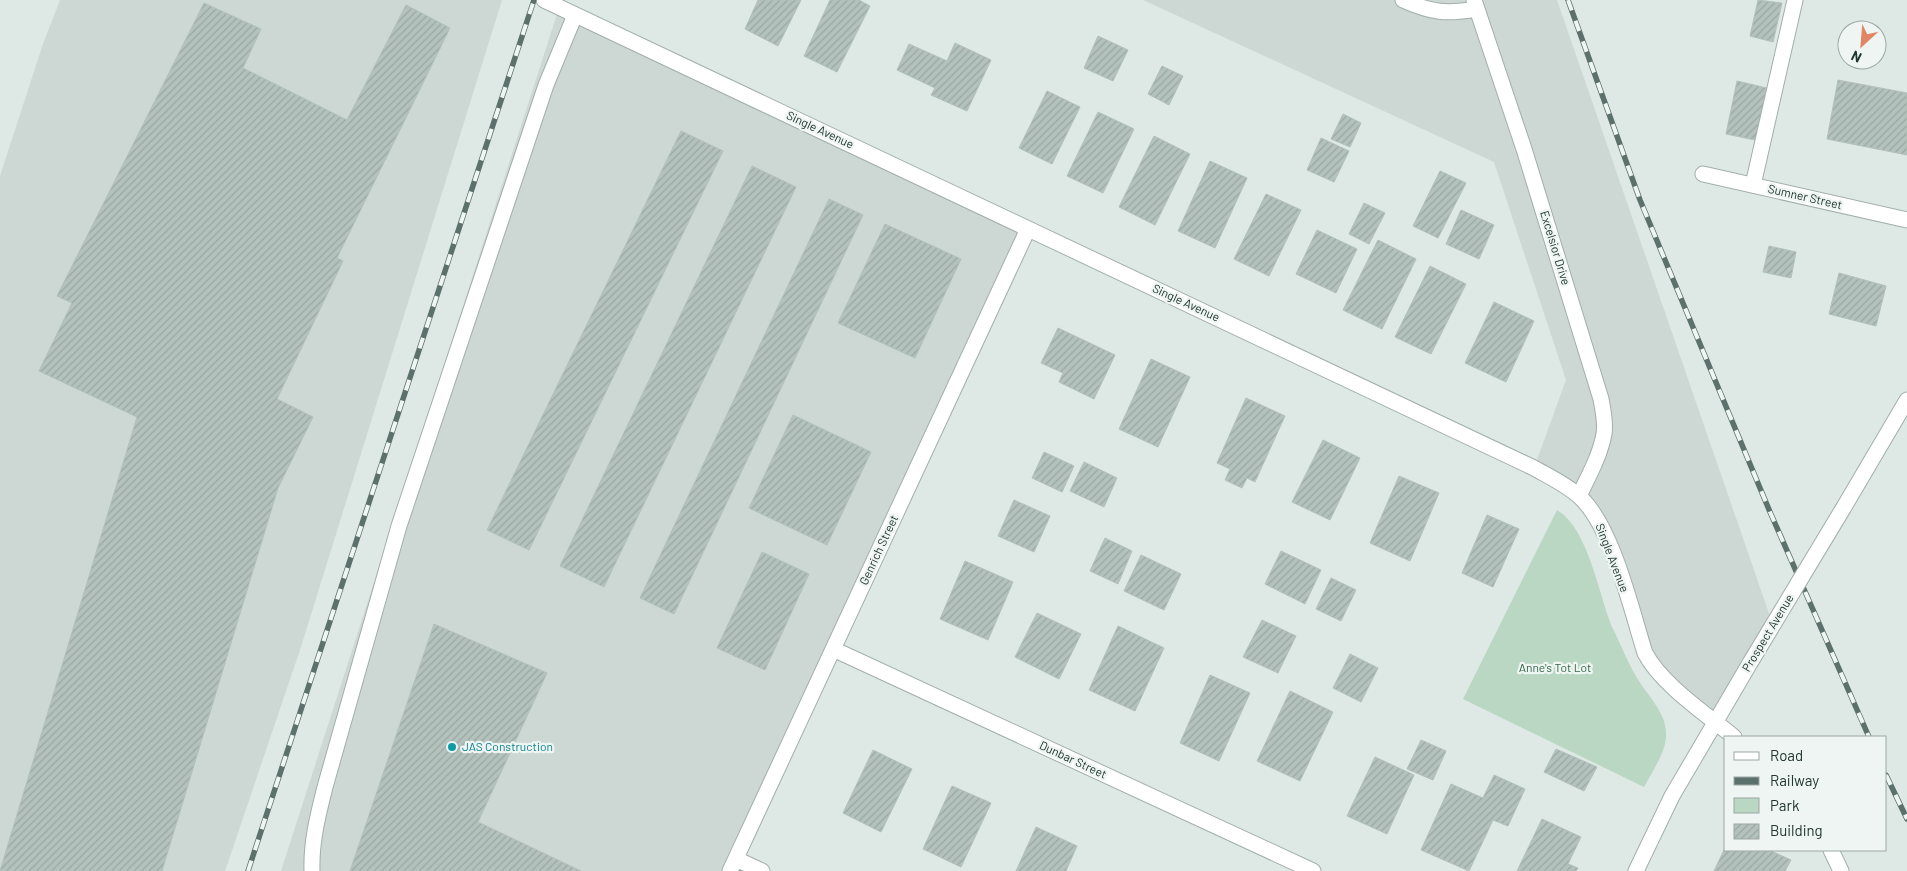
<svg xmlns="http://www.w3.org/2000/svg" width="1907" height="871" font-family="Barlow,sans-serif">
  <defs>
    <pattern id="building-hatch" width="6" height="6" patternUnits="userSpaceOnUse" patternTransform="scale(1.25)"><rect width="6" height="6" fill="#b4c2bd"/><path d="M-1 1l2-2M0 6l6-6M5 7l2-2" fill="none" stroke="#9aa7a3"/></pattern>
  </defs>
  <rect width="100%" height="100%" fill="#dee8e4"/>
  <!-- built -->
  <path fill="#cdd7d3" d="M60,0H502L300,650L225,871H0V176L43,44Z
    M1143,0H1557L1773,625L1716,722L1661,676L1595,515L1534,468L1566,380L1494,162Z
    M558,11L1028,229L730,871H281Z"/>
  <!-- green -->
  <path fill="#b9d7c2" d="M1557,510C1589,529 1599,597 1613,629C1621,645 1628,663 1637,678C1647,695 1667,713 1666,735C1666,752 1652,772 1644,787L1463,699Z"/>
  <!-- building -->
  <path fill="url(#building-hatch)" stroke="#b2c0bb" d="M758,0H801L778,46L745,29Z
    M830,0H859L870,6L837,72L804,56Z
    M1758,0L1782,3L1773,42L1750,36Z
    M204,3L261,29L243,68L347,120L406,5L450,28L337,258L343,261L277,399L313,417L278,488L162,871H0L137,417L39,371L72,303L57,296Z
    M1098,36L1128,50L1113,81L1084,68Z
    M955,43L991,60L967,111L931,95L935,88L897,70L909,44L947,61Z
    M1162,66L1183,76L1169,105L1148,94Z
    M1838,80L1907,93V155L1827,139Z
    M1737,81L1771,89L1760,141L1726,134Z
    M1047,91L1080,107L1052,164L1019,148Z
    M1098,112L1134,129L1103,193L1067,176Z
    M1343,114L1361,123L1350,147L1331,139Z
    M681,131L723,151L529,550L487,530Z
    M1154,136L1190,154L1155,225L1119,207Z
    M1321,138L1349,151L1334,182L1307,170Z
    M1210,161L1247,178L1215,248L1178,231Z
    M752,166L796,187L604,587L560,566Z
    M1440,171L1466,183L1438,238L1413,226Z
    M1266,194L1301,210L1269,276L1234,259Z
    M829,199L863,215L674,614L640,598Z
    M1364,203L1385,213L1369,244L1349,234Z
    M1461,210L1494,225L1479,259L1446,244Z
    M885,224L961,259L915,358L838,323Z
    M1317,230L1357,249L1336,293L1296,274Z
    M1378,240L1416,259L1382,329L1343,310Z
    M1769,246L1796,252L1791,278L1763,272Z
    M1430,266L1466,284L1431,354L1395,337Z
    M1839,273L1886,286L1876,326L1829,314Z
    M1494,302L1534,321L1506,382L1465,363Z
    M1058,328L1115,355L1094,399L1059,382L1063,373L1041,363Z
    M1151,359L1190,377L1158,447L1119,429Z
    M1246,398L1285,416L1255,482L1247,478L1242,488L1225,480L1230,469L1217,463Z
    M793,415L871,452L827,545L749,508Z
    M1323,440L1360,458L1330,520L1292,502Z
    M1044,452L1074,466L1062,492L1032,478Z
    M1084,462L1117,478L1104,507L1070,491Z
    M1399,476L1439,493L1410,561L1370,543Z
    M1014,500L1050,516L1034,552L998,536Z
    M1487,515L1519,529L1493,587L1462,573Z
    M1105,538L1132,551L1118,584L1090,571Z
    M1281,551L1321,570L1305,604L1265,584Z
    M762,552L809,574L765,670L717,648Z
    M1141,555L1181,574L1164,610L1124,591Z
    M965,561L1013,582L988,640L940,619Z
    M1331,578L1356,590L1341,621L1316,609Z
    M1037,613L1081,634L1059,679L1015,657Z
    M1262,620L1296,636L1278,673L1243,657Z
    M434,624L547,673L478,822L581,871H350Z
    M1118,626L1164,648L1135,711L1089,690Z
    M1350,654L1378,668L1361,702L1333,688Z
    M1210,675L1250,693L1219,761L1180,743Z
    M1290,691L1333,712L1300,781L1257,761Z
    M1421,740L1446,751L1433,780L1407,769Z
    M1556,749L1597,767L1584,791L1544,772Z
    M873,750L912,769L881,832L843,813Z
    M1375,757L1414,775L1387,834L1347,816Z
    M1494,775L1525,789L1508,826L1493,820L1469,871L1421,850L1451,784L1483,798Z
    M952,786L991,803L961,867L923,849Z
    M1542,819L1581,837L1568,864L1578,868L1576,871H1517Z
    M1036,827L1077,846L1066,871H1016Z
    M1726,846V850H1769L1791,860L1785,871H1714Z"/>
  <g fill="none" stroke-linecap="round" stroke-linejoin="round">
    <defs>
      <path id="minor" d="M544,0L1534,468C1550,477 1567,485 1580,497C1613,528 1631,609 1645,653C1661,684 1706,714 1734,737
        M1403,0C1432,13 1446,14 1477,9
        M1474,0L1524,149L1601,399C1603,411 1606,423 1604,434C1600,456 1588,477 1579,496
        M1703,174L1907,220
        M1753,185L1795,0
        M1844,507L1907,400
        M833,649L1313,871
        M1831,850L1841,871
        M736,859L762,871
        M312,871C311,842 318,815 325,787L399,526L546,85L575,15
        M730,871L1028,229
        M1636,871L1672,796L1750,663"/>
    </defs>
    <!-- minor casing -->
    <use href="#minor" stroke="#a2afab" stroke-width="17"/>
    <!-- minor -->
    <use href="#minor" stroke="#fff" stroke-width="15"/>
    <defs>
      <path id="rail" d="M1568,0L1640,200L1770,512L1869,737
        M1886,775L1907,819
        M248,871L534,0"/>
    </defs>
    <!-- rail casing -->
    <use href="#rail" stroke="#5c716c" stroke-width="5.5"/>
    <!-- rail -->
    <use href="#rail" stroke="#eef5f2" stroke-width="4" stroke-dasharray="11" stroke-linecap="butt"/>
    <defs>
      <path id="minor-bridge" d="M1750,663L1844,507"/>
    </defs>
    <!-- minor-bridge casing -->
    <use href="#minor-bridge" stroke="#a2afab" stroke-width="17" stroke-linecap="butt"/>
    <!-- minor-bridge -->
    <use href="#minor-bridge" stroke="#fff" stroke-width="15"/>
  </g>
  <!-- markers -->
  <circle fill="#0f9aa8" stroke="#eef5f2" stroke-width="2" cx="452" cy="747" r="5"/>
  <g text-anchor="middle" stroke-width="4.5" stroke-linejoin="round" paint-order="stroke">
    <!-- street labels -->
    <g font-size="12" fill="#223531" stroke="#eef5f2">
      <text transform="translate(820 130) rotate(25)" y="4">Single Avenue</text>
      <text transform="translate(1805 197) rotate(13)" y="4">Sumner Street</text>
      <text transform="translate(1555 248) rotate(73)" y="4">Excelsior Drive</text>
      <text transform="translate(1186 303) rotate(25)" y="4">Single Avenue</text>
      <text transform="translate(879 550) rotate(-65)" y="4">Genrich Street</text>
      <text transform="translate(1612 558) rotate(69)" y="4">Single Avenue</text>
      <text transform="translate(1768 633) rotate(-59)" y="4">Prospect Avenue</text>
      <text transform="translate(1073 760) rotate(25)" y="4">Dunbar Street</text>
    </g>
    <!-- park labels -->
    <g font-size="12" fill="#316748" stroke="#eef5f2">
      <text x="1555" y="672">Anne's Tot Lot</text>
    </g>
    <!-- culture labels -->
    <g font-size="12" fill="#0d838f" stroke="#eef5f2" text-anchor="start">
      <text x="462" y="751">JAS Construction</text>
    </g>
  </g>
  <!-- legend -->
  <rect x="1724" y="736" width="162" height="115" fill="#eef5f2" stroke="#9ca8a5"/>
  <rect x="1734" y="752" width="25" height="8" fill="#ffffff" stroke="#9ca8a5"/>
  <text x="1770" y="761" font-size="15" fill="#223531">Road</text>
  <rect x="1734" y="777" width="25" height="8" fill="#5c716c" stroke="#9ca8a5"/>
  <text x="1770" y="786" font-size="15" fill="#223531">Railway</text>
  <rect x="1734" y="798" width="25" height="15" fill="#b9d7c2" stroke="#9ca8a5"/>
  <text x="1770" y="811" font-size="15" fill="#223531">Park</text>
  <rect x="1734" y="824" width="25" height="15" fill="url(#building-hatch)" stroke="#9ca8a5"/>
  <text x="1770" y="836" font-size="15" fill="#223531">Building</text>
  <!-- north arrow -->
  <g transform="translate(1862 45) rotate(206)"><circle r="24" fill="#eef5f2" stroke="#9ca8a5"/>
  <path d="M0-4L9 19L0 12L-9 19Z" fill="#e08664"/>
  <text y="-8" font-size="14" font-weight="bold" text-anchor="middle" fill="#223531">N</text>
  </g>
</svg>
